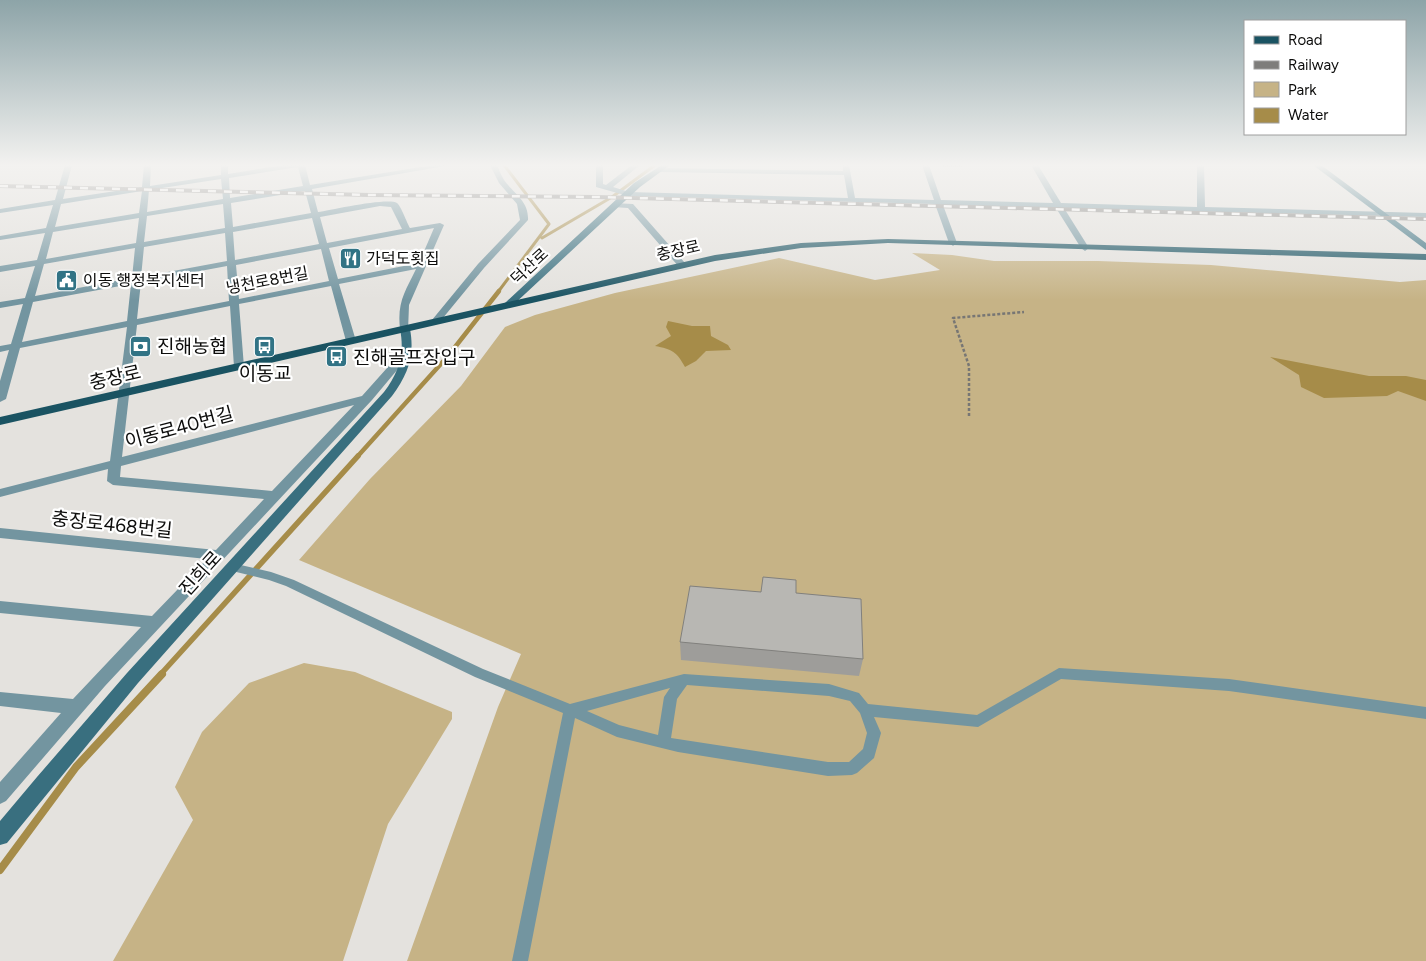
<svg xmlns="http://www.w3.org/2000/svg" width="1426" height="961" font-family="Figtree,'Noto Sans KR',sans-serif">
  <rect width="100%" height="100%" fill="#e4e2de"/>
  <!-- green -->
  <path fill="#c6b386" d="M912,253L952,255L994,261H1098L1211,265L1400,282L1426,280V961H407L498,707L521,654L299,560L370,479L461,386L505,327L535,315L615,293L779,258L875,280L940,270Z
    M304,663L355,672L452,712V719L388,824L343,961H113L193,820L175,787L202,732L249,683Z"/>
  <!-- water -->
  <path fill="#a68c49" d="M668,321L692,326H710L711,336L728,345L731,350L706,351L696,361L685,367C677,352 672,349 655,346L671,336L666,327Z
    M1270,357L1369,376H1406L1426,380V401L1398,391L1387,396L1324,398L1301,387L1299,375Z"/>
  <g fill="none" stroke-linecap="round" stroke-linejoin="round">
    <!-- stream-far3 -->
    <path stroke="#a68c49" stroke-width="3" d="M542,238L612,197L655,165
      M498,292L549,224L504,165"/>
    <!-- stream-far2 -->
    <path stroke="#a68c49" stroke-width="4.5" d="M357,457L448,356L499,291"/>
    <!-- stream-far1 -->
    <path stroke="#a68c49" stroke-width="5.5" d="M160,675L358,456"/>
    <!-- stream -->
    <path stroke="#a68c49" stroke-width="8" d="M0,870L76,767L162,674"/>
    <!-- path -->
    <path stroke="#777674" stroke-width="2.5" stroke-dasharray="3 2" stroke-linecap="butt" d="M969,416V366L953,318L1024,312"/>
    <!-- lane -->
    <path fill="#7395a0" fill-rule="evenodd" d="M232,563L271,572L294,580L483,669L570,704L684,674L829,684L859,693L868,704L977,715L1059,668L1229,679L1426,707V719L1229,691L1061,679L978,727L874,717L881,733L874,758L857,773L852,775L828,776L678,752L617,737L575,718L528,961H512L563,713L475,677L286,586L269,580L228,570L226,567L228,564ZM687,685L829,696L850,701L860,713L867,733L863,749L849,762H828L671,738L677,699ZM670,688L664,697L658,735L619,725L587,711Z"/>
    <!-- street -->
    <path fill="#7395a0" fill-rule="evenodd" d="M65,165H72L63,199L142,187L144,165H151L150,186L221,175V165H228V174L283,165H305L310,185L433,165H451L312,189L318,212C331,210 388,197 397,203C401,206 407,223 410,228L440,223L444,225L409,305L408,331H402L400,329C397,302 405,292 416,269L339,284L356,341L351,344L346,341L331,286L239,304L244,367L239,370L234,367L230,306L137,325L122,457L362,396L404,349L408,348L413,351L372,400L105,686L6,801L0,804V782L61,713L0,706V692L73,699L141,627L0,613V601L152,616L207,559L0,538V528L216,550L264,499L113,485L107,481L108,469L0,497V489L110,461L127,327L20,348L6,399L0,402V381L9,350L0,352V346L11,344L23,304L0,308V302L25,298L35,266L0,272V266L37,260L45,233L0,240V236L46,228L53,205L0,213V209L55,200ZM298,167L303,186L230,198L229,178ZM221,179L223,199L147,212L149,190ZM142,191L139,213L55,227L61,204ZM305,191L311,213L233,227L231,203ZM223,204L225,228L144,242L147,216ZM380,206L391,207L402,229L327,243L320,217ZM139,218L136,243L46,259L53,232ZM312,218L319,244L235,260L233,232ZM434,228L419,263L338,279L329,248ZM225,233L227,261L141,277L144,247ZM135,248L132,278L35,296L44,264ZM321,249L329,281L239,299L236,265ZM227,266L229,301L137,319L141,282ZM131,284L127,321L22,342L33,302ZM354,405L272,491L120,477L121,466Z
      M490,165H497C499,170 501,175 504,180C514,194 529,201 528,220L484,268L438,324H432V320L478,264L520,220L517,204L499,183Z
      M596,165H603V184L606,185L632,165H640L613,187L629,192L848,198L844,175L660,172L656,170L660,168L843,171V165H849L855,198L934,200L922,165H929L941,200L1053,203L1031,165H1038L1061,203L1197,207V165H1204L1205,207L1426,213V217L1064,208L1089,248L1085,251L1081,248L1056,208L943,205L957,243L953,246L949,243L935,204L628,196L596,187Z
      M613,203L633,204L685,263V267H679L628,208L613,207Z"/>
    <!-- secondary -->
    <path fill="#396f7f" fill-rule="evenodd" d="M662,165H670L640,187L511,307H505V303L634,183Z
      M1313,165H1321L1426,243V250Z
      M405,326L410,329C415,356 408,374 392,396L138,683L7,843L0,845V821L37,777L127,673L384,392C399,372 405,354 400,329Z"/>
    <!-- primary -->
    <path fill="#1a5362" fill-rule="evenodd" d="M888,239L1426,254V260L888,243L801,248L715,261L0,425V417L715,255L801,243Z"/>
    <defs>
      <path id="rail" d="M0,186L370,195L597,197L1426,219"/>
    </defs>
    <!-- rail casing -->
    <use href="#rail" stroke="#7e7d7b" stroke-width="4"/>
    <!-- rail -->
    <use href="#rail" stroke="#fff" stroke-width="2.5" stroke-dasharray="8" stroke-linecap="butt"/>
  </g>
  <!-- wall -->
  <path fill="#9e9d9a" d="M942,165H963L962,167H943Z
    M761,592L796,593L863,659L859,676L681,660L680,642Z"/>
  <!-- building -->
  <path fill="#b8b7b3" stroke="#81807d" d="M763,577L796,580V593L861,599L863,659L680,642L690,586L761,592Z"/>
  <!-- sky -->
  <linearGradient id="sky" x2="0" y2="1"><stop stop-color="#8da4a8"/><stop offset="0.55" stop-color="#f3f2f0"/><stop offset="1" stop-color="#f3f2f0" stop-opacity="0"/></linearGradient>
  <rect width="1426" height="300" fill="url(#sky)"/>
  <!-- icons -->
  <defs>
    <symbol id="restaurant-square" viewBox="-11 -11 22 22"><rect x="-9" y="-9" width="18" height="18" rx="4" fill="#317385" stroke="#fff"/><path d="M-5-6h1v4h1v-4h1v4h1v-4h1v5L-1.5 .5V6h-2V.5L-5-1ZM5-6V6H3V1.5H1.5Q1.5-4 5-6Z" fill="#fff"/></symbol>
    <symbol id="civic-square" viewBox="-11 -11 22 22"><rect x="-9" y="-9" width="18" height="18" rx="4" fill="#317385" stroke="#fff"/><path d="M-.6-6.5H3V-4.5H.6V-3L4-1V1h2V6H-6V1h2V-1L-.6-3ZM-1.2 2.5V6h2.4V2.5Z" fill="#fff"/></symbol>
    <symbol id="bank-square" viewBox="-11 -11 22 22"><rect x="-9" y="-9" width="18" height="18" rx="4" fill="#317385" stroke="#fff"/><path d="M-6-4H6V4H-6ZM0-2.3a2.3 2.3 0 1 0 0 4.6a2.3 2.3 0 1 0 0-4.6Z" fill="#fff"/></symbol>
    <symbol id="bus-square" viewBox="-11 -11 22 22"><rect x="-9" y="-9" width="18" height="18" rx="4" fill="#317385" stroke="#fff"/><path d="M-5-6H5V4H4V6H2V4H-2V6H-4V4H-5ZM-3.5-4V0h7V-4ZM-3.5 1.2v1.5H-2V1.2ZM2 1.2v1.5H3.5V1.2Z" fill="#fff"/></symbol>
  </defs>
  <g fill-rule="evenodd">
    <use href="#restaurant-square" x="338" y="246" width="25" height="25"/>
    <use href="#civic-square" x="54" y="268" width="25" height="25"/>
    <use href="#bank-square" x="128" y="334" width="25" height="25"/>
    <use href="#bus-square" x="252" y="334" width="25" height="25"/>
    <use href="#bus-square" x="324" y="344" width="25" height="25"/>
  </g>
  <g text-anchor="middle" stroke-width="4.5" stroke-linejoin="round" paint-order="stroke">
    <!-- far-street labels -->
    <g font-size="16" fill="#0d0d0c" stroke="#fff">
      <text transform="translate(678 250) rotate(-13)" y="6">충장로</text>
      <text transform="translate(529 266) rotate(-43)" y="6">덕산로</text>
      <text transform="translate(267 280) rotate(-11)" y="6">냉천로8번길</text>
    </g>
    <!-- far-poi labels -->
    <g font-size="16" fill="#0d0d0c" stroke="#fff" text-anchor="start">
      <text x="366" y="264">가덕도횟집</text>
      <text x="83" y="286">이동 행정복지센터</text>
    </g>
    <!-- poi labels -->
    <g font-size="19" fill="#0d0d0c" stroke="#fff" text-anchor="start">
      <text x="157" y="353">진해농협</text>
      <text x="353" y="364">진해골프장입구</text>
      <text x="265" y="380" text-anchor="middle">이동교</text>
    </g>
    <!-- street labels -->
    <g font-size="19" fill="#0d0d0c" stroke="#fff">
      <text transform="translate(115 377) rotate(-13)" y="7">충장로</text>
      <text transform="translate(179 427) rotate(-15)" y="7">이동로40번길</text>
      <text transform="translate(112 524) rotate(6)" y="7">충장로468번길</text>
      <text transform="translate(200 573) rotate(-48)" y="7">진희로</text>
    </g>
  </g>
  <!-- legend -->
  <rect x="1244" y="20" width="162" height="115" fill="#ffffff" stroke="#9e9e9e"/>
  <rect x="1254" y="36" width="25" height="8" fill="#1a5362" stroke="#9e9e9e"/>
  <text x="1288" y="45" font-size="15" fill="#0d0d0c">Road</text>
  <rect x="1254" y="61" width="25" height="8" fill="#7e7d7b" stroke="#9e9e9e"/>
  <text x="1288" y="70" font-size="15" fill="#0d0d0c">Railway</text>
  <rect x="1254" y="82" width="25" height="15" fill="#c6b386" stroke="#9e9e9e"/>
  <text x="1288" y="95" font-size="15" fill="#0d0d0c">Park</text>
  <rect x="1254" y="108" width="25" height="15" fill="#a68c49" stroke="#9e9e9e"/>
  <text x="1288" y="120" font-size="15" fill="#0d0d0c">Water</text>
</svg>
